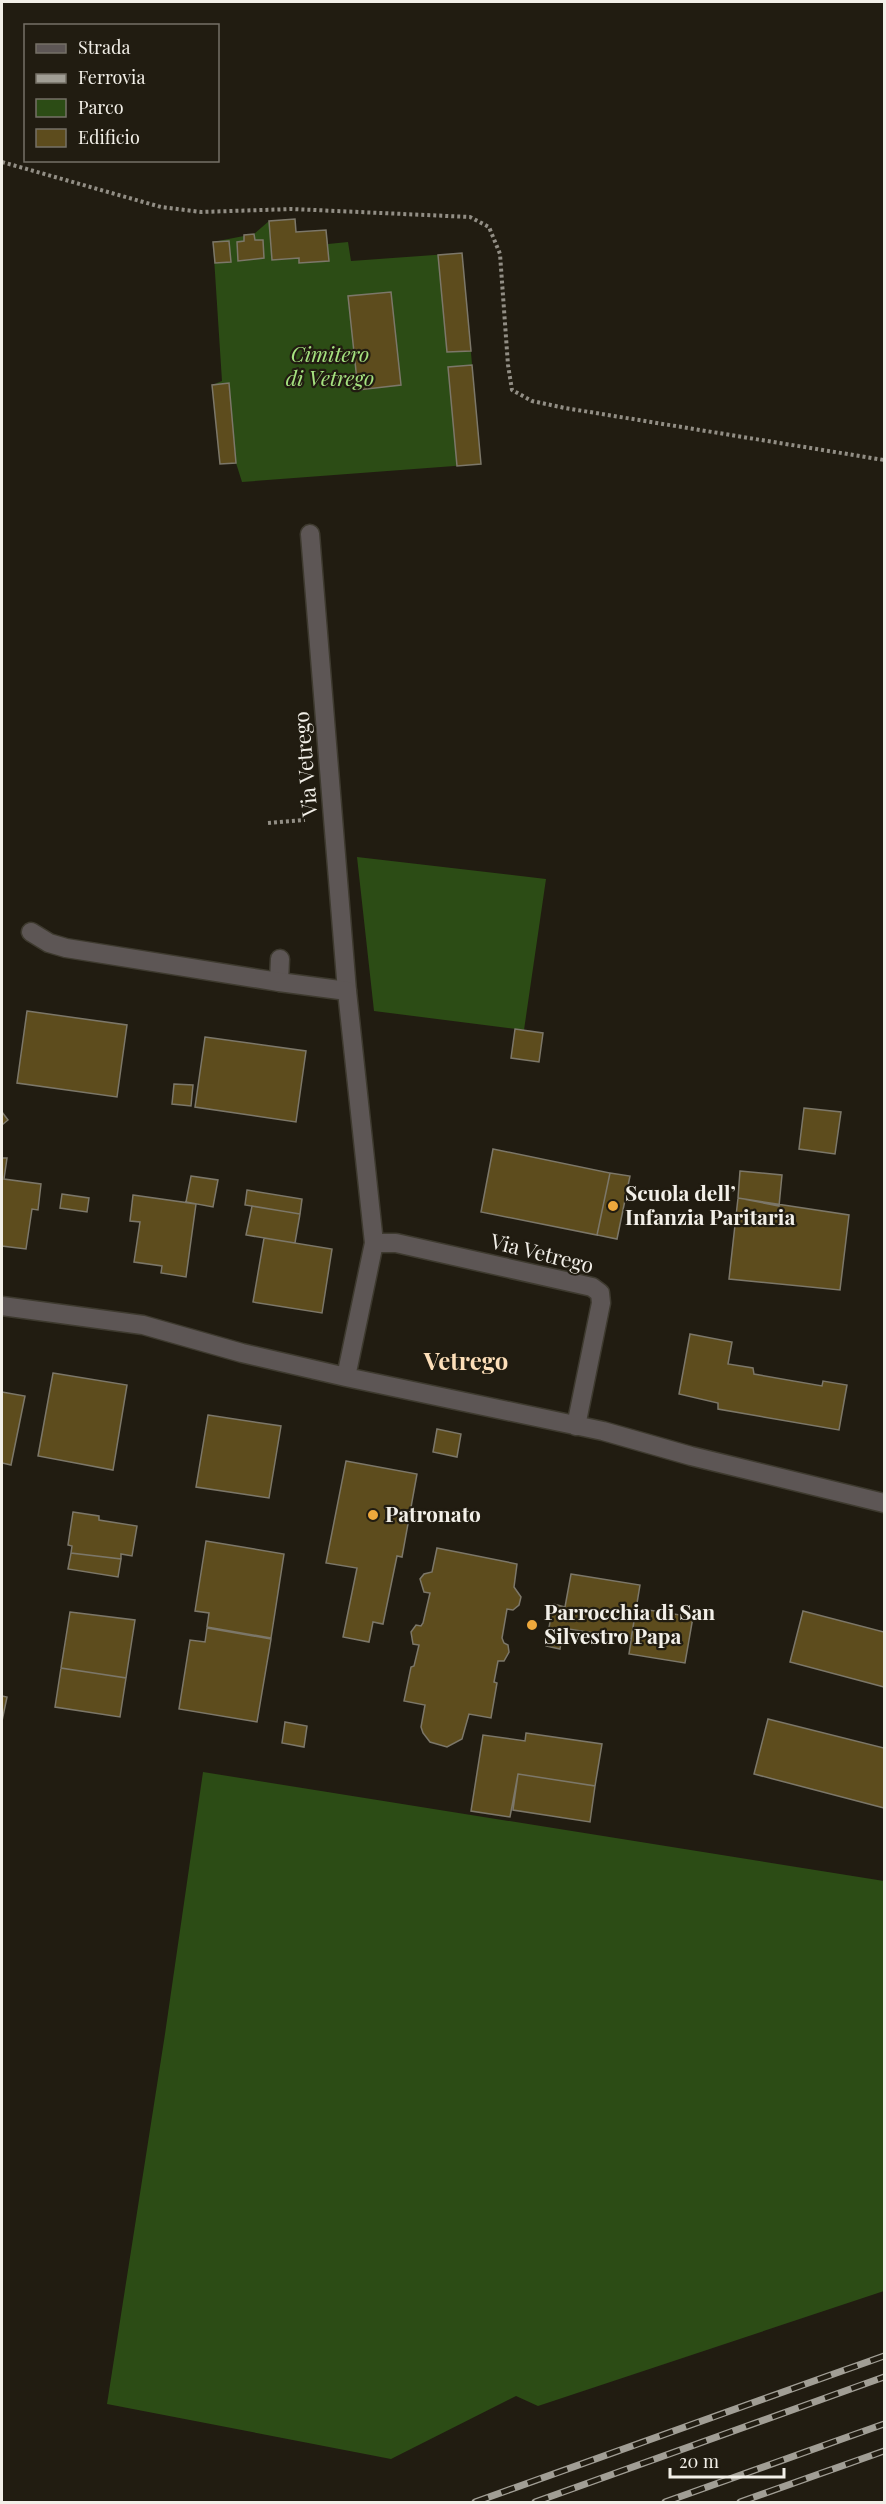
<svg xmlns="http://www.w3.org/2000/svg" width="886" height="2504" font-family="'Playfair Display',serif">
  <rect width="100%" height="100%" fill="#211c11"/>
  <!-- green -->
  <path fill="#2c4c15" d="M295,219L296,232L326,230L328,244L348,242L351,261L462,253L481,464L242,482L236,463L220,464L212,385L222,381L213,242L254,234L269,221Z
    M357,857L546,879L524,1030L374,1011Z
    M203,1772L884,1881V2291L538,2406L516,2396L391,2459L107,2404L165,2034Z"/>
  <!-- building -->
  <path fill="#5d4c1d" stroke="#7c7769" stroke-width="1.5" d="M295,219L296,232L326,230L329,261L299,263V258L272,260L269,221Z
    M254,234L255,240H263L264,258L238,261L237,242L244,241V235Z
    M229,241L231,262L215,263L213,242Z
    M462,253L471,351L447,352L438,255Z
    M391,292L401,385L358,390L348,296Z
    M472,365L481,464L457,466L448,367Z
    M229,383L236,463L220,464L212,385Z
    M27,1011L127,1025L117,1097L17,1083Z
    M515,1029L543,1033L539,1062L511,1058Z
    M205,1037L306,1051L296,1122L195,1107Z
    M174,1084L193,1085L191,1106L172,1104Z
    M804,1108L841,1112L835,1154L799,1149Z
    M2,1112L8,1120L2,1125Z
    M493,1149L610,1173L597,1235L481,1212Z
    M2,1158H7L4,1179L41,1184L38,1210L32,1209L26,1249L2,1246Z
    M740,1171L782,1175L779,1206L738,1198Z
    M610,1173L630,1176L617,1239L597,1235Z
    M191,1176L218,1180L213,1207L186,1202Z
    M247,1190L302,1199L300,1214L245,1205Z
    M62,1194L89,1198L87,1212L60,1208Z
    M133,1195L196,1204L186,1277L161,1273L162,1266L134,1262L140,1222L130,1221Z
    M738,1198L849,1215L840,1290L729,1279Z
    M252,1206L300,1214L295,1243L246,1235Z
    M264,1238L332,1249L322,1313L253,1302Z
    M690,1334L732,1342L728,1364L753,1368L754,1374L822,1386L823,1381L847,1385L839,1430L718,1409V1403L679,1394Z
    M53,1373L127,1385L113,1470L38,1456Z
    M2,1392L25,1396L11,1465L2,1463Z
    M208,1415L281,1426L269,1498L196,1487Z
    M437,1429L461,1434L457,1457L433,1452Z
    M346,1461L417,1474L402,1557L397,1556L383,1624L373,1622L369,1642L343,1637L357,1568L326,1563Z
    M73,1512L99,1516V1520L137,1526L132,1556L121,1554V1559L71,1553L72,1546L68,1545Z
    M206,1541L284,1554L271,1638L207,1627L209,1613L195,1611Z
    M437,1548L517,1564L514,1587L521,1597L519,1605L513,1610L507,1609L502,1638L504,1643L508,1645L509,1652L504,1661H498L494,1682L497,1683L491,1718L469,1714L462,1739L447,1747L430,1742L423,1733L421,1727L425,1705L404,1701L411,1667L414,1666L419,1645L413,1644L411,1632L416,1625L421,1626L423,1623L430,1593L424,1592L420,1579L424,1574L432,1572Z
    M71,1553L121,1559L118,1577L68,1569Z
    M571,1574L640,1585L631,1639L563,1628L560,1649L546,1646L553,1604L565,1607Z
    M636,1608L693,1617L685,1663L629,1654Z
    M803,1611L884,1632V1687L790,1662Z
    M70,1612L135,1620L126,1678L61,1668Z
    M207,1628L271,1639L257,1722L179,1709L190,1640L205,1642Z
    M61,1668L126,1678L120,1717L55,1707Z
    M2,1696L7,1697L2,1721Z
    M768,1719L884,1748V1808L754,1774Z
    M285,1722L307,1726L304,1747L282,1743Z
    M526,1733L602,1744L595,1786L518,1774L510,1817L471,1811L483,1735L525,1741Z
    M518,1774L595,1786L590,1822L513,1810Z"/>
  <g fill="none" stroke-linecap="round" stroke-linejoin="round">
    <defs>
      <path id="lane" d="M310,534L347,991
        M279,982L280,959"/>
      <path id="street" d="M31,932L49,943L66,948L279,982L347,991L374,1243L346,1377
        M374,1243H396L592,1287L600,1293L601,1303L576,1426
        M2,1306L143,1325L242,1353L346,1377L603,1431L691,1456L884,1503"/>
    </defs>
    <!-- lane casing -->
    <use href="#lane" stroke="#3e3a2f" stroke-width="21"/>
    <!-- street casing -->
    <use href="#street" stroke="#3e3a2f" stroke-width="21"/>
    <!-- path -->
    <path stroke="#928e85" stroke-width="4" stroke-dasharray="3 3" stroke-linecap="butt" d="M2,162L161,207L201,212L292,209L470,217L489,227L500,254L508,365L512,390L532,401L565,408L884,460
      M268,823L305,820"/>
    <!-- lane -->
    <use href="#lane" stroke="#5d5655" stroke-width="18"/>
    <!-- street -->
    <use href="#street" stroke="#5d5655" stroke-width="18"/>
    <defs>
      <path id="rail" d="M475,2502L884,2356
        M535,2502L884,2377
        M665,2502L884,2424
        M740,2502L884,2451"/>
    </defs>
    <!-- rail casing -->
    <use href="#rail" stroke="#a19e95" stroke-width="7"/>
    <!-- rail -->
    <use href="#rail" stroke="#211c11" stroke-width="4.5" stroke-dasharray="14" stroke-linecap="butt"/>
  </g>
  <!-- markers -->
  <g fill="#eea83c" stroke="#211c11" stroke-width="2">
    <circle cx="613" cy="1206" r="6"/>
    <circle cx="373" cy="1515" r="6"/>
    <circle cx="532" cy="1625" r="6"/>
  </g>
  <g text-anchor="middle" stroke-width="4.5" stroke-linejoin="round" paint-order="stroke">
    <!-- park labels -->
    <g font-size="21" font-style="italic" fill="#a6e380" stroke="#211c11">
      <text x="330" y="362">Cimitero<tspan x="330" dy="24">di Vetrego</tspan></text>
    </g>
    <!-- street labels -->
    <g font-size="21" fill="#f2efe8" stroke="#211c11">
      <text transform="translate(306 764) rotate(-95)" y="7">Via Vetrego</text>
      <text transform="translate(542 1254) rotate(14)" y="7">Via Vetrego</text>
    </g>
    <!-- poi labels -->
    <g font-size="21" font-weight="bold" fill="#f2efe8" stroke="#211c11" text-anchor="start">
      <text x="625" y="1201">Scuola dell’<tspan x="625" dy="24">Infanzia Paritaria</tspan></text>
      <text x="385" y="1522">Patronato</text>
      <text x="544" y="1620">Parrocchia di San<tspan x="544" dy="24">Silvestro Papa</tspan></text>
    </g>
    <!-- quarter labels -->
    <g font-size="24" font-weight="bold" fill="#fddfb9" stroke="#211c11">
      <text x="466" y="1370">Vetrego</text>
    </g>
  </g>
  <!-- border -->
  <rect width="886" height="2504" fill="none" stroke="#f2efe8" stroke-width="6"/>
  <!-- legend -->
  <rect x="24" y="24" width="195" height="138" fill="#211c11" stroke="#757067" stroke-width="1.5"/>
  <rect x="36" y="44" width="30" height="9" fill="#5d5655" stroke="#757067" stroke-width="1.5"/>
  <text x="78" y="54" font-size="18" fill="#f2efe8">Strada</text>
  <rect x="36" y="74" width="30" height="9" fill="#a19e95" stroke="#757067" stroke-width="1.5"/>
  <text x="78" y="84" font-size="18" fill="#f2efe8">Ferrovia</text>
  <rect x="36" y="99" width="30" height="18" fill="#2c4c15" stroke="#757067" stroke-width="1.5"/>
  <text x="78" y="114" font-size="18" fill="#f2efe8">Parco</text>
  <rect x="36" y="129" width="30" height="18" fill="#5d4c1d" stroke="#757067" stroke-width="1.5"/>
  <text x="78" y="144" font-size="18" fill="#f2efe8">Edificio</text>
  <!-- scale -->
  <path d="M670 2468v9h114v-9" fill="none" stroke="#f2efe8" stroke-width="3"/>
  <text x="679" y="2468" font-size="18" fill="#f2efe8" stroke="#211c11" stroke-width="4.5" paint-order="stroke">20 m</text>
</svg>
